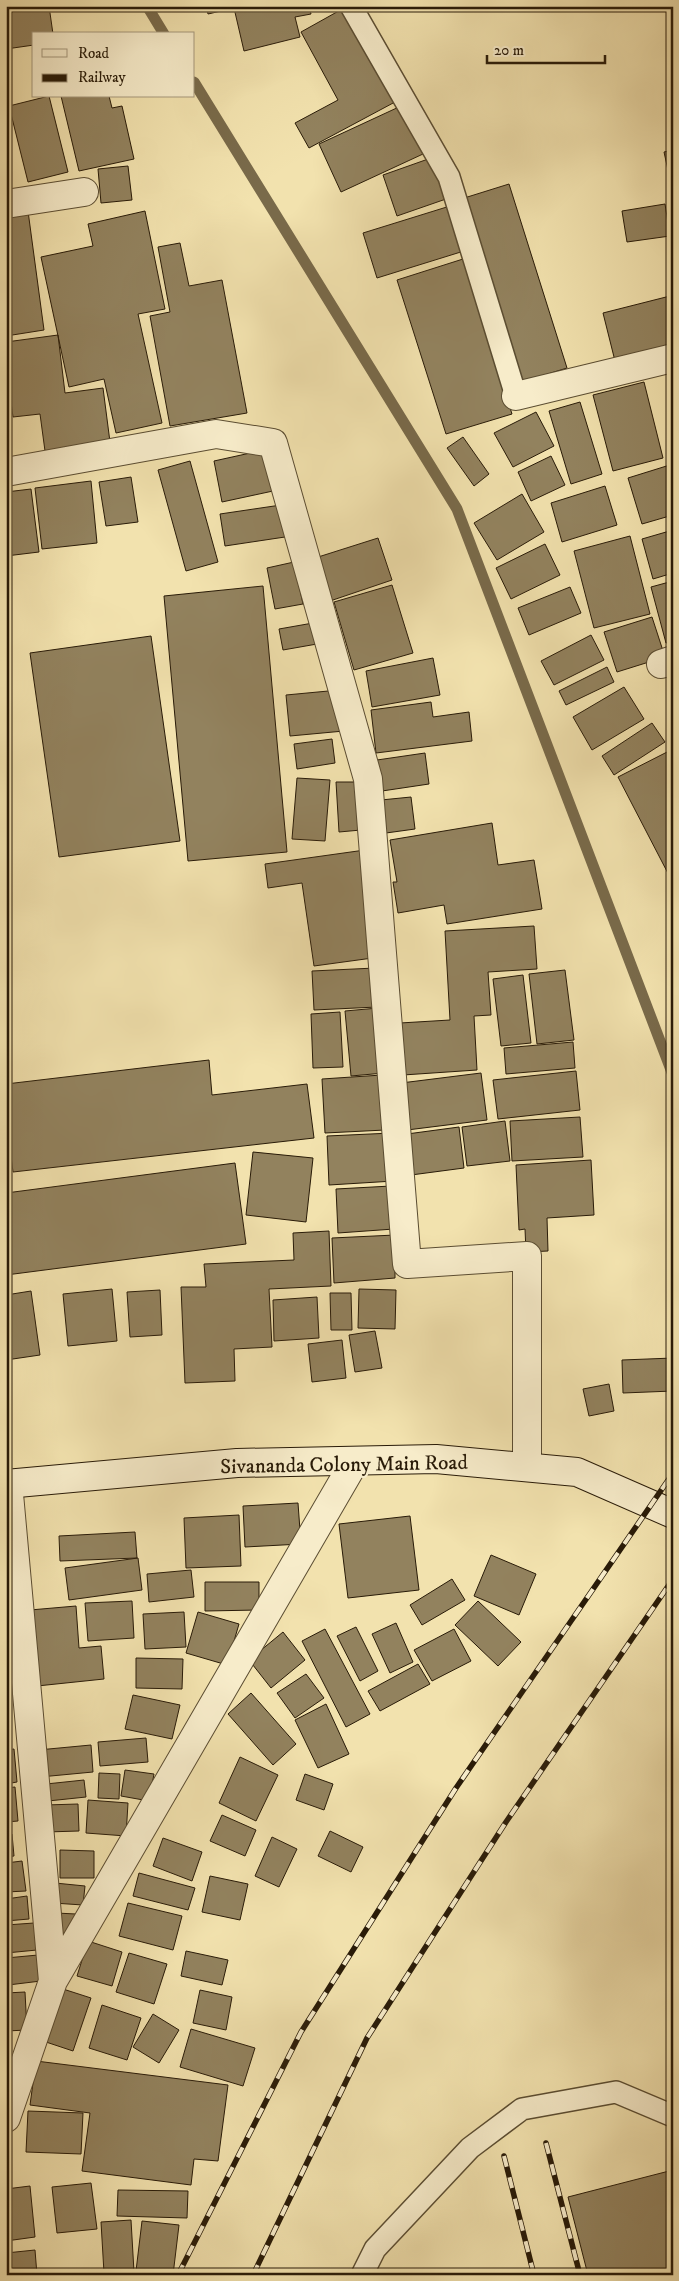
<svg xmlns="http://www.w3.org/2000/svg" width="679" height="2281" font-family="'IM FELL DW Pica',serif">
  <rect width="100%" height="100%" fill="#f2e2ae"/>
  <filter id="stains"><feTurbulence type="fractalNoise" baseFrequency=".004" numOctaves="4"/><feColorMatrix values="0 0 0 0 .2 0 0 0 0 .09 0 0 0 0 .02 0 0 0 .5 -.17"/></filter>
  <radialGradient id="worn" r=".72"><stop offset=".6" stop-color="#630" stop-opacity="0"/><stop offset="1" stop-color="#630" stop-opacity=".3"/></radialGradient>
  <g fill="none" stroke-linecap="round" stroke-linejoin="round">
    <!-- stream -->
    <path stroke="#796a4a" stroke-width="11" d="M147,6L164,34
      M194,82L457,509L673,1075"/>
  </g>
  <!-- building -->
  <path fill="#92825e" stroke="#291b08" d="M6,6H49L53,34H34V45L6,49Z
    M206,6H309L311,14L295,17L300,37L244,51L234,8L208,14Z
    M344,8L395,102L309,148L295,123L338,100L301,32Z
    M49,96L68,172L28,182L9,106Z
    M61,96H109L112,108L122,106L134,159L79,171Z
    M401,106L423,154L341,192L319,144Z
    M673,150V193L664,152Z
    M431,158L446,199L397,216L383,175Z
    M128,166L132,200L101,203L98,169Z
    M509,184L567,368L519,383L461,199Z
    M665,204L670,236L627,242L622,211Z
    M450,206L464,251L377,278L363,233Z
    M28,211L44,330L6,336V214Z
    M145,211L165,309L138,314L162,423L116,433L104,379L69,387L41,257L93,246L88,224Z
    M180,243L189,286L222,280L247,413L170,426L150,316L170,312L158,247Z
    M463,259L512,414L446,434L397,280Z
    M670,296L673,307V347L615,361L603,313Z
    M58,335L65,393L103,388L110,442L45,451L40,414L13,417L6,366V342Z
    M644,382L663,458L613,471L593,395Z
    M580,402L602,474L571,484L549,411Z
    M536,412L554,446L513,467L494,433Z
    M463,437L489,474L474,486L447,448Z
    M264,450L273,491L222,502L214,461Z
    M551,456L565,485L531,501L518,472Z
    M190,461L218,562L186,571L158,470Z
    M673,464V515L642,524L628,478Z
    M131,477L138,522L106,526L99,482Z
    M91,481L97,543L42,549L35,488Z
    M605,486L617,525L562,542L551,503Z
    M31,489L39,552L6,556V492Z
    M522,494L544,532L497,560L474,523Z
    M281,505L285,537L225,546L220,514Z
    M673,530V573L653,579L642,539Z
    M630,536L650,614L594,628L574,551Z
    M378,538L392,580L330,601L315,558Z
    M545,544L560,575L511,599L496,568Z
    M294,562L303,604L275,609L267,568Z
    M673,581V641L666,643L651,587Z
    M392,585L413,653L354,670L334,602Z
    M263,586L287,852L188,861L164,596Z
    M570,587L581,613L529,635L518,608Z
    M652,617L665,657L617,672L604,632Z
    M313,623L317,644L283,650L279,629Z
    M591,635L604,660L554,685L541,661Z
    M151,636L180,841L59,857L30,653Z
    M433,658L440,695L372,707L366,671Z
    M607,667L614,682L566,705L559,691Z
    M624,687L644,719L592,750L573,717Z
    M339,690L344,731L290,736L286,695Z
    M431,702L433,717L469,712L472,741L376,753L371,710Z
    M652,723L665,742L614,775L602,756Z
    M332,739L335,763L297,769L294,744Z
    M673,749V883L618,777Z
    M425,753L429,784L382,791L377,760Z
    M297,778L330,780L325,841L292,839Z
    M336,782H358L361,830L339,832Z
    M411,797L415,829L386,833L381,800Z
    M492,823L498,865L534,860L542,909L447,924L444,905L398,913L393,882H397L390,840Z
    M365,850L380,957L314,966L302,883L268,888L265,864Z
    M534,926L537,969L488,972L491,1015L474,1016L477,1070L403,1075L400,1023L450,1020L445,931Z
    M375,968L377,1007L314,1010L312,971Z
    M565,970L574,1040L537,1044L529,974Z
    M523,975L531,1043L501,1046L493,979Z
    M378,1008L384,1073L351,1076L345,1011Z
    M340,1012L343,1067L313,1068L311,1014Z
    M573,1042L575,1068L506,1074L504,1048Z
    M209,1060L212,1095L307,1084L314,1138L13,1172L6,1118V1084Z
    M576,1071L580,1110L498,1119L493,1080Z
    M481,1073L487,1120L407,1130L401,1083Z
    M382,1075L385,1130L325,1133L322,1079Z
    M580,1117L583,1157L512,1161L510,1121Z
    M505,1121L510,1161L467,1166L462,1127Z
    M459,1127L464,1168L411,1175L407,1134Z
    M392,1133L394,1181L329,1185L327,1136Z
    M253,1152L313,1158L306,1222L246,1215Z
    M591,1160L594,1215L547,1218L548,1251L526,1252L525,1229L519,1230L516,1165Z
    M235,1163L246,1244L6,1275V1193Z
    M391,1186L394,1229L338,1233L336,1189Z
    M329,1231L331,1286L269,1289L272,1347L234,1349L235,1381L185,1383L181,1287H206L204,1264L294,1260L293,1233Z
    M395,1235V1278L334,1283L332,1238Z
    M112,1289L117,1341L68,1346L63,1294Z
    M359,1289L396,1290L395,1329L358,1328Z
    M160,1290L162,1335L130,1337L127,1292Z
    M31,1291L40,1355L6,1360V1295Z
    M330,1293H351L352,1330H331Z
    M317,1297L319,1338L274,1341L273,1300Z
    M375,1331L382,1368L355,1372L349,1335Z
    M342,1340L346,1378L312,1382L308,1344Z
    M673,1358V1391L623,1393L622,1360Z
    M609,1384L614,1411L589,1416L583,1389Z
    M298,1503L301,1544L245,1547L243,1506Z
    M239,1515L241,1566L186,1568L184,1518Z
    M410,1516L419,1590L348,1598L339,1524Z
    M135,1532L137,1558L60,1561L59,1536Z
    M491,1555L536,1574L519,1615L474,1596Z
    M138,1558L142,1590L69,1600L65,1568Z
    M191,1570L194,1597L149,1602L147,1574Z
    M452,1579L465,1600L422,1625L410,1605Z
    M205,1582H259V1610L205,1611Z
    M6,1600L18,1659L6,1661Z
    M132,1601L134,1638L88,1641L85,1603Z
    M478,1601L521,1642L498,1666L455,1625Z
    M76,1606L79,1648L101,1646L104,1679L37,1686L30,1610Z
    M184,1612L186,1647L145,1649L143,1614Z
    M198,1612L239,1624L227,1665L186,1653Z
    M396,1623L413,1662L390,1673L372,1634Z
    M356,1627L378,1671L360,1681L337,1636Z
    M325,1629L370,1714L346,1727L302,1641Z
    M454,1629L471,1661L432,1681L414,1650Z
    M283,1632L305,1660L271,1688L249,1660Z
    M136,1658L183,1659L182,1689L136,1688Z
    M418,1664L430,1684L380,1711L368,1691Z
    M306,1674L324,1698L295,1718L277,1693Z
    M251,1693L296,1744L273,1765L228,1714Z
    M133,1695L180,1705L172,1739L125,1729Z
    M326,1704L349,1754L318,1768L295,1720Z
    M6,1705L10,1740H6Z
    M146,1738L148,1762L100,1766L98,1742Z
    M91,1745L93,1772L40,1777L38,1750Z
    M14,1749L17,1782L6,1784V1750Z
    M240,1757L278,1775L256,1821L219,1803Z
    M125,1770L154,1774L149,1801L121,1796Z
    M99,1773L120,1774L119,1799L98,1798Z
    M305,1774L333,1784L324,1810L296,1800Z
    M84,1780L86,1797L48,1801L46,1784Z
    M15,1787L18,1821L6,1822V1788Z
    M88,1800L128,1803L126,1836L86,1833Z
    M78,1804L79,1831L46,1832L45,1805Z
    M222,1815L256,1830L245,1856L210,1841Z
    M330,1831L363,1847L351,1872L318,1856Z
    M6,1834H12L14,1856L6,1857Z
    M272,1837L297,1849L279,1887L255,1876Z
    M163,1838L202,1852L192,1881L153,1866Z
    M60,1850L94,1851V1878H60Z
    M22,1861L26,1891L6,1892V1863Z
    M139,1873L195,1888L188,1910L133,1896Z
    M210,1876L248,1884L240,1920L202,1912Z
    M55,1883L85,1886L83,1905L53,1903Z
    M27,1896L29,1919L6,1921V1899Z
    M128,1903L182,1916L173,1950L119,1936Z
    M56,1913L76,1914L74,1937L55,1936Z
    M34,1923L37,1950L6,1953V1925Z
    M88,1941L122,1952L112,1986L77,1976Z
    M186,1951L228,1960L222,1985L181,1976Z
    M129,1953L167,1964L154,2004L116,1992Z
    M38,1955L41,1981L8,1985L6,1958Z
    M63,1989L91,1998L73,2051L46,2042Z
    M200,1990L232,1997L226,2030L193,2023Z
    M25,1992L27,2030L6,2031V1993Z
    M102,2005L141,2018L127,2060L89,2048Z
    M153,2014L179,2030L159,2063L133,2047Z
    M191,2029L255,2048L243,2086L180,2067Z
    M6,2037L10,2069H6Z
    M36,2061L228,2085L218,2161L194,2159L191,2185L82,2171L90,2113L30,2105Z
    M28,2111L83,2113L81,2154L26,2152Z
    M673,2170V2275H588L568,2197Z
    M91,2183L97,2229L57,2233L52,2187Z
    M30,2186L35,2237L6,2241V2189Z
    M118,2190L188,2191L187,2218L117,2216Z
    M131,2220L134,2272L104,2273L101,2222Z
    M142,2221L179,2225L173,2275L136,2271Z
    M35,2250L37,2275H6V2253Z"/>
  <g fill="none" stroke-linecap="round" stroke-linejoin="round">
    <defs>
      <path id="lane" d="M351,6L449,177L516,396
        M362,2275L375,2249L470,2148L522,2109L616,2092L673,2116"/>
      <path id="street" d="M6,204L84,192
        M516,396L673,358
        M6,472L216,434L273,443L368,779L407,1264L527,1256V1467
        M661,664L673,660
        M53,1981L355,1461
        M6,2118L53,1981L8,1483"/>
      <path id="secondary" d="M6,1484L237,1463L436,1459L577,1472L673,1514"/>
    </defs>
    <!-- lane casing -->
    <use href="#lane" stroke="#5b4d32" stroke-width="24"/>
    <!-- street casing -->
    <use href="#street" stroke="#5b4d32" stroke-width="30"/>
    <!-- secondary casing -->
    <use href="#secondary" stroke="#291b08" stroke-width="30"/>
    <!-- lane -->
    <use href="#lane" stroke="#f7ecca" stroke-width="21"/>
    <!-- street -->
    <use href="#street" stroke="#f7ecca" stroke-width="28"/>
    <!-- secondary -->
    <use href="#secondary" stroke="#f7ecca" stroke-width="28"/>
    <defs>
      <path id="rail" d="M546,2143L580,2275
        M504,2156L534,2275
        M178,2275L301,2032L456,1788L673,1473
        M253,2275L367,2038L506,1822L673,1579"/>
    </defs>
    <!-- rail casing -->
    <use href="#rail" stroke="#291b08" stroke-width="5.5"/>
    <!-- rail -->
    <use href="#rail" stroke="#f7ecca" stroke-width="4" stroke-dasharray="11" stroke-linecap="butt"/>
  </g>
  <g text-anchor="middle" stroke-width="4.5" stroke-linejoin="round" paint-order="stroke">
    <!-- street labels -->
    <g font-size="21" fill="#291b08" stroke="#f7ecca">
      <text transform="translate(344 1464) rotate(-1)" y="7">Sivananda Colony Main Road</text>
    </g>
  </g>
  <!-- margin -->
  <rect width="679" height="2281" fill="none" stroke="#f2e2ae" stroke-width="25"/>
  <rect x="8" y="8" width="664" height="2266" fill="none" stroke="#291b08" stroke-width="2.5"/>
  <rect x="12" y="12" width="654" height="2256" fill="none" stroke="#291b08"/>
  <!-- legend -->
  <rect x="32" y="32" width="162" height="65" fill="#f7ecca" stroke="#a5987c"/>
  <rect x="42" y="49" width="25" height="8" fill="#f7ecca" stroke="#a5987c"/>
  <text x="78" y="58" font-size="15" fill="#291b08">Road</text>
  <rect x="42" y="74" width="25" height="8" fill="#291b08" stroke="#a5987c"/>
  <text x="78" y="82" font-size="15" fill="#291b08">Railway</text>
  <!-- scale -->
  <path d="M487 55v8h118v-8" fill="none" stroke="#291b08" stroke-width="2.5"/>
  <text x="494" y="55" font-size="15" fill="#291b08" stroke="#f7ecca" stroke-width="4" paint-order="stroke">20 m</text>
  <rect width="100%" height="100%" filter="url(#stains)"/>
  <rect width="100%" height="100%" fill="url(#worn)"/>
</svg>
